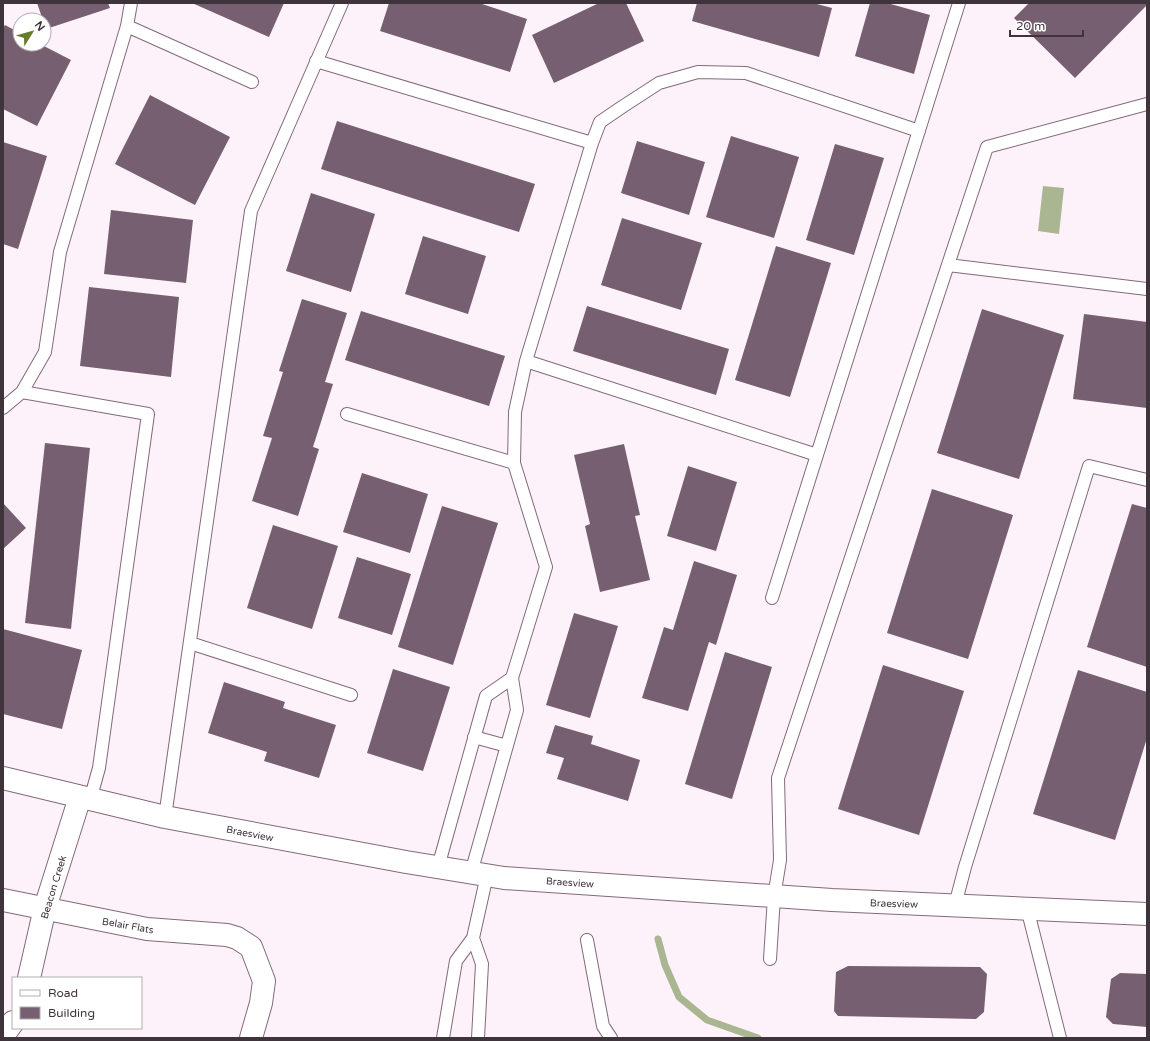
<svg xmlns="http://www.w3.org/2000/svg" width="1150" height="1041" font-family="'Varela Round',sans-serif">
  <rect width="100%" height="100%" fill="#fef2fa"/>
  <!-- water -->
  <path fill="#aab692" d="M1043,186L1064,188L1059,234L1038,231Z"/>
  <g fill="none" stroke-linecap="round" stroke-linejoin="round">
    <!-- stream -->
    <path stroke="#aab692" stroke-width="7" d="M658,939L665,965L679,997L707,1020L758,1038"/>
  </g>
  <!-- building -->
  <path fill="#765f70" d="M37,3H108L110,8L46,29Z
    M192,3H284L269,37Z
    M389,3H479L527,19L510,72L380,31Z
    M599,3H626L644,41L554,83L532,35Z
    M697,3H813L832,8L819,57L692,21Z
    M870,3H887L930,15L914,74L855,56Z
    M1029,3H1147V5L1075,78L1014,18Z
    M5,25L20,33V44H40L71,60L37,126L3,109V28Z
    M150,95L230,137L195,205L115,164Z
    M337,121L535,184L519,232L321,169Z
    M731,136L799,157L774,238L706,217Z
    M637,141L705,162L689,215L621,193Z
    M3,142L47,156L18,249L3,244Z
    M835,144L884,158L854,255L806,240Z
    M311,193L375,214L351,292L286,271Z
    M111,210L193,220L186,283L104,274Z
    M622,218L702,243L681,310L601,285Z
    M423,236L486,256L468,314L405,294Z
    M776,246L831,263L790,397L735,380Z
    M89,287L179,297L171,377L80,366Z
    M302,299L347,313L325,382L333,384L313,447L319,449L298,516L252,501L272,438L263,436L283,372L279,371Z
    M587,306L729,349L716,395L573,351Z
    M982,309L1064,335L1019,479L937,453Z
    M361,311L505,356L489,406L345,360Z
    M1084,314L1147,322V408L1073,399Z
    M45,443L90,448L71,629L25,623Z
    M624,444L640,515L635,516L650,580L600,592L585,526L590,524L574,455Z
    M688,466L737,482L716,551L667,536Z
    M362,473L428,494L410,553L343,532Z
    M932,489L1013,515L968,659L887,633Z
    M3,503L26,528L3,549Z
    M1132,504L1147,508V667L1087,647Z
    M442,506L498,523L453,665L398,647Z
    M273,525L338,546L312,629L247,608Z
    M357,557L411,574L392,635L338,618Z
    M694,561L737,575L716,645L709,642L688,711L642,698L664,627L673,630Z
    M574,613L618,626L590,718L546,705Z
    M3,629L82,650L62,729L3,714Z
    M725,652L772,667L732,799L685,784Z
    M883,665L964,691L919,835L838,809Z
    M393,669L450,687L423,771L367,753Z
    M1078,670L1147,692V738L1115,840L1033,814Z
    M224,682L285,702L283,708L336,725L319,778L264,761L267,752L208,733Z
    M555,725L593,736L591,744L640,760L628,801L557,779L564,758L546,753Z
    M848,966L980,967L987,974L984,1012L976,1019L838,1016L834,1011L836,972Z
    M1120,973L1147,974V1027L1113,1024L1106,1017L1111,979Z"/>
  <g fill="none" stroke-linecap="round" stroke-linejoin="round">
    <defs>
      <path id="service" d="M127,26L252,82
        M316,61L592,143
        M948,265L1147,289
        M526,361L817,455
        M22,392L148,414L99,768L90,800
        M3,408L22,392L45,352L60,252L127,26L131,3
        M347,414L514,463
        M772,598L959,3
        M190,643L351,695
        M474,737L507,746
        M165,817L251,211L342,3
        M438,867L486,696L512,678
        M471,873L517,710L512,678L546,567L514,463L515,412L526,361L592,143L600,122L622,107L659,83L698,72L746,73L919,131
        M955,905L965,867L1089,466L1147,480
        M1027,908L1060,1038
        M473,938L482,964L478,1038
        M587,940L603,1026L611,1038
        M770,959L774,897L780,860L778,778L987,147L1147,104
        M443,1038L456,961L473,938L487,875"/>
      <path id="minor" d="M3,900L147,929L227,935L237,938L251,947L264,981L261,1003L251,1038
        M29,978L45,908L80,797
        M3,1036L13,1022"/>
      <path id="tertiary" d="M3,778L165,817L406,862L504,878L832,900L1147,914"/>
    </defs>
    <!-- service casing -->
    <use href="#service" stroke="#826a7b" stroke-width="14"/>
    <!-- minor casing -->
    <use href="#minor" stroke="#826a7b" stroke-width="24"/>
    <!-- tertiary casing -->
    <use href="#tertiary" stroke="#826a7b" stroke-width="24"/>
    <!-- service -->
    <use href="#service" stroke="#fff" stroke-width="12"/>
    <!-- minor -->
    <use href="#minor" stroke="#fff" stroke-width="22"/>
    <!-- tertiary -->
    <use href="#tertiary" stroke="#fff" stroke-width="22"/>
  </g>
  <g text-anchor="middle" stroke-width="4" stroke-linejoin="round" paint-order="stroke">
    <!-- street labels -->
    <g font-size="10" fill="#3f343c" stroke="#fff">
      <text transform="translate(250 833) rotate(11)" y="4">Braesview</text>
      <text transform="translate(570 882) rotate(4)" y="4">Braesview</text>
      <text transform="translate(53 887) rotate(-73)" y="4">Beacon Creek</text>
      <text transform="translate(894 903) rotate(2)" y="4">Braesview</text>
      <text transform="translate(128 925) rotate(10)" y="4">Belair Flats</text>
    </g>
  </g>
  <!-- border -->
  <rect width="1150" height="1041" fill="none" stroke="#3f343c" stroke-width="8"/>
  <!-- legend -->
  <rect x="12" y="977" width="130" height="52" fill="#ffffff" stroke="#b2aeb1"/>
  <rect x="20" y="990" width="20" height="6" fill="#ffffff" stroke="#b2aeb1"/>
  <text x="48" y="997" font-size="12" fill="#3f343c">Road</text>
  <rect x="20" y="1007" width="20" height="12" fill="#765f70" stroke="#b2aeb1"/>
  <text x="48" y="1017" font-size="12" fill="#3f343c">Building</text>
  <!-- north arrow -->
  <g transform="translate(32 32) rotate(53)"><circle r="19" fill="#ffffff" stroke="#b2aeb1"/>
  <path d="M0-3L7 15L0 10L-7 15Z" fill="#677c2c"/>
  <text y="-6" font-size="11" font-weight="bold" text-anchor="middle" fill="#3f343c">N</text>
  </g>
  <!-- scale -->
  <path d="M1010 30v6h73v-6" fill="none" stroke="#3f343c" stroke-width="2"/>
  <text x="1016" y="30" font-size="12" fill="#3f343c" stroke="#ffffff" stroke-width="3" paint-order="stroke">20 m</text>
</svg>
